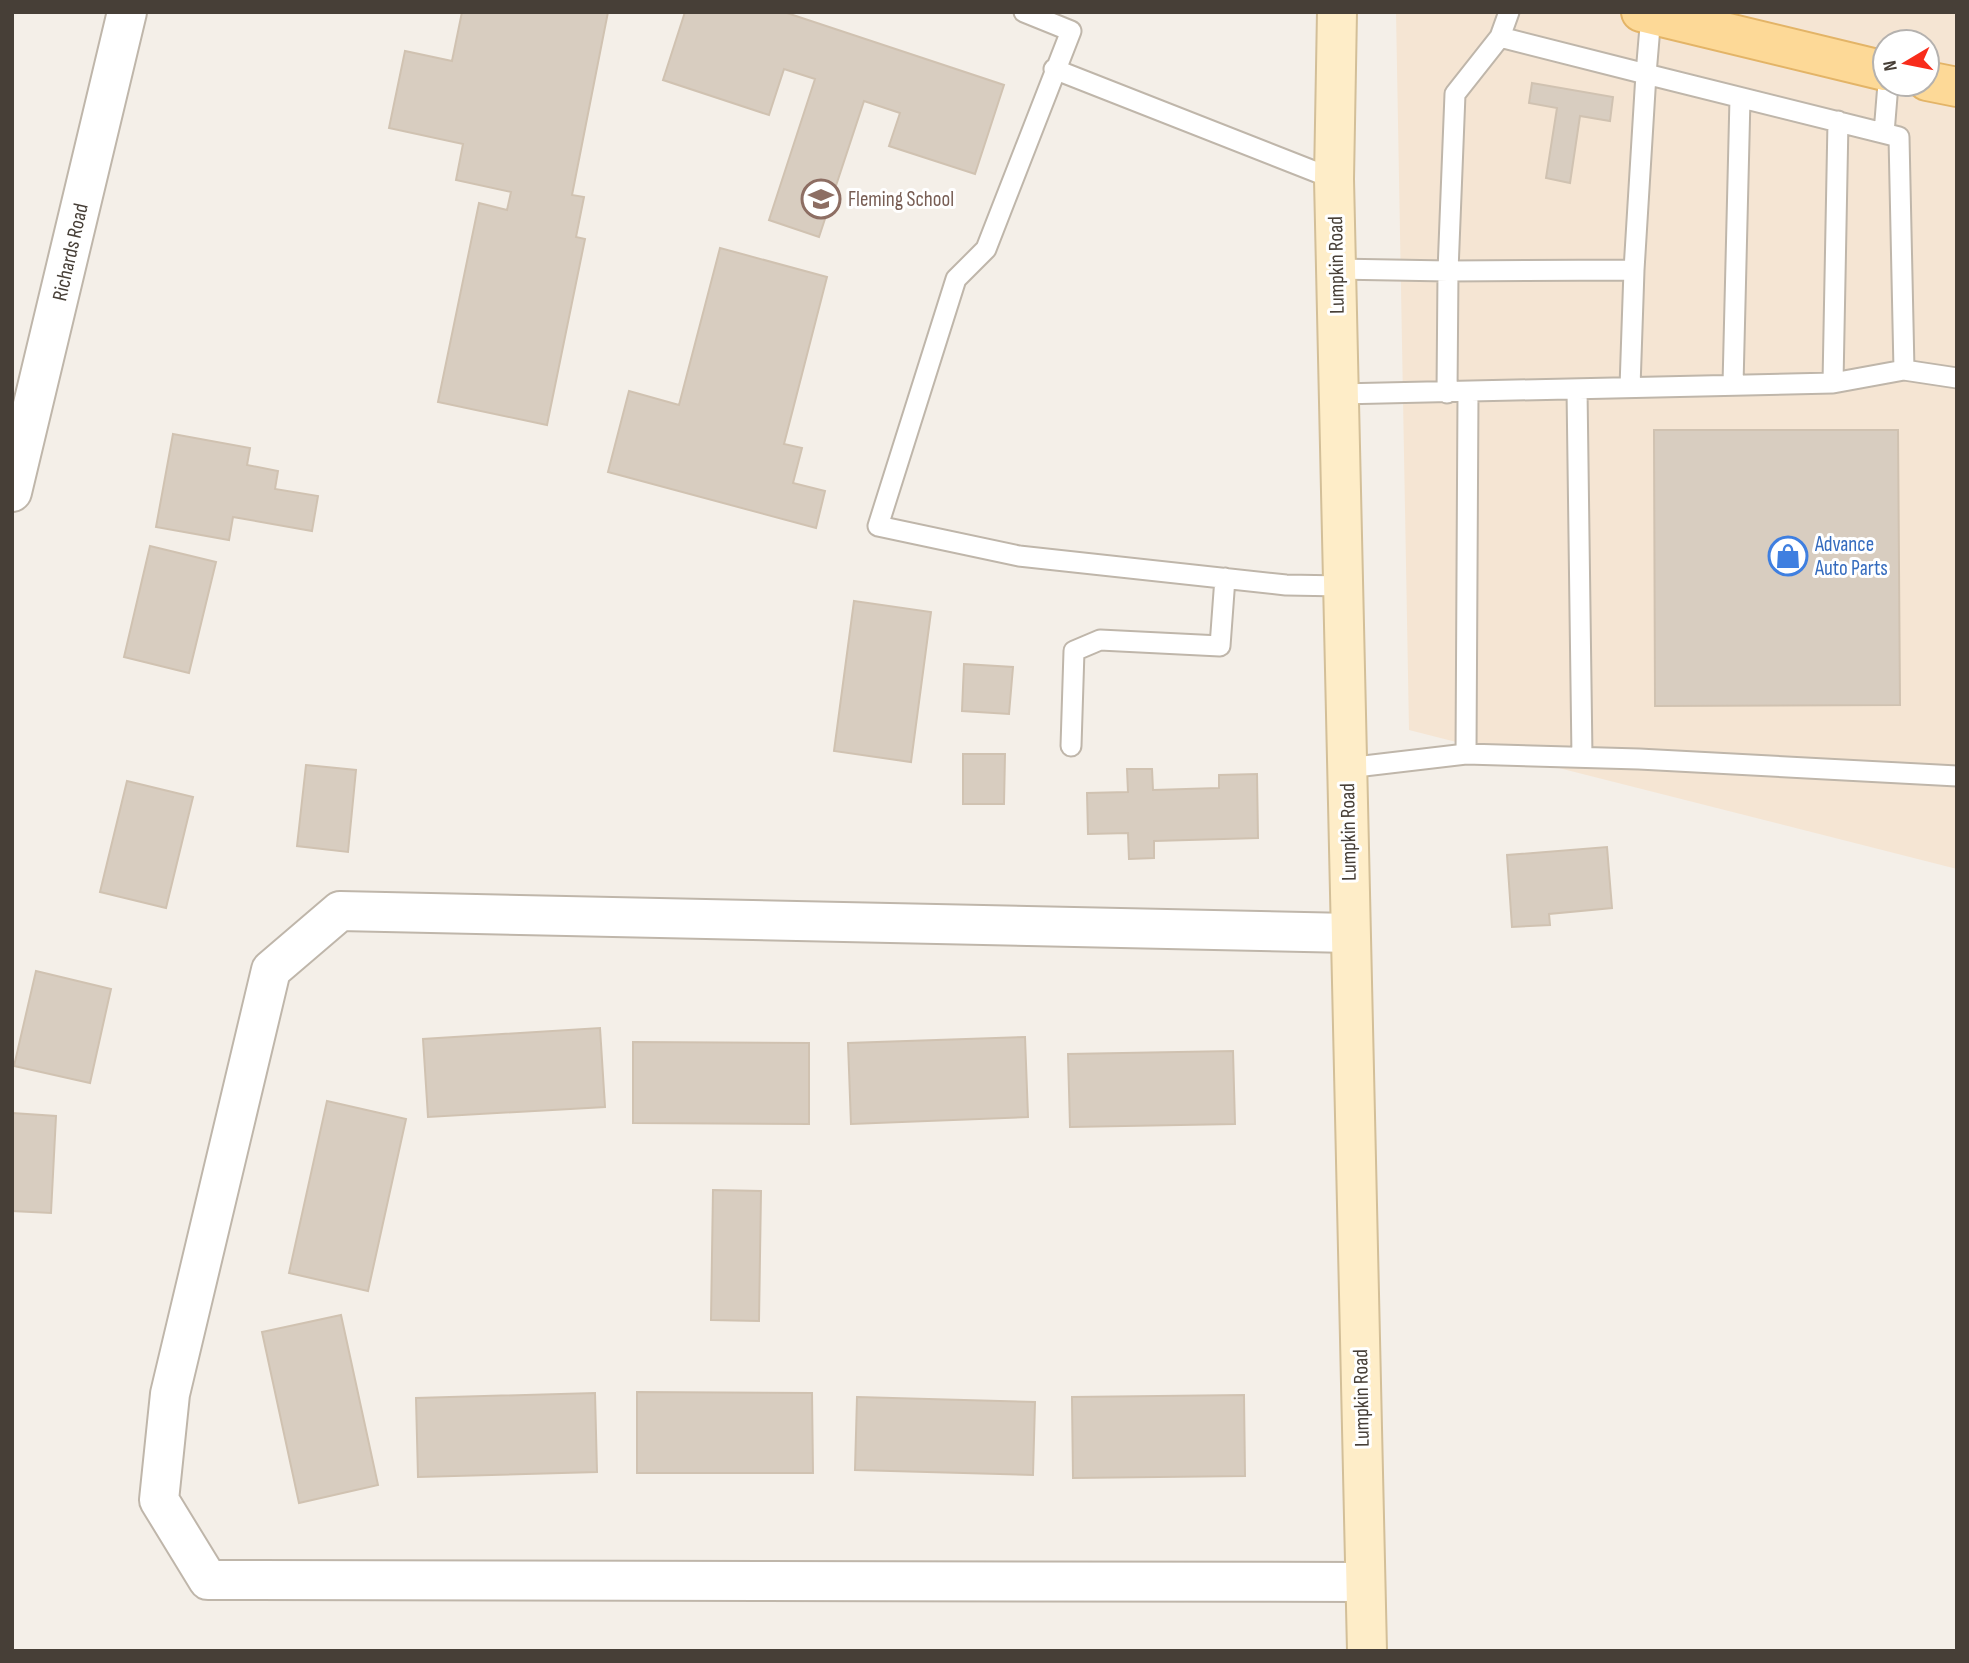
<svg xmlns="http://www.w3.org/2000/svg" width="1969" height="1663" font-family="'Sofia Sans Condensed',sans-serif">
  <rect width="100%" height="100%" fill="#f4efe8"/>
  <!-- commercial -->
  <path fill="#f5e5d3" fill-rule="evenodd" d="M1396,12H1957V869L1409,730ZM1885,42H1927V84H1885Z"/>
  <!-- building -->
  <path fill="#d8cdc0" stroke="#d0c2b1" stroke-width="2" d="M462,12H608L572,195L584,197L576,237L585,239L547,425L438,402L479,203L507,210L511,192L456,180L463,144L389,128L405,51L452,61Z
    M685,12H784L1004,85L975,174L889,146L900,113L864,101L819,237L769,220L815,79L784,69L769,115L663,80Z
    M1532,83L1613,97L1610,121L1580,116L1570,183L1546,178L1557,108L1529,103Z
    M720,248L827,277L784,444L802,448L793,483L825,491L816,528L608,472L629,391L679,405Z
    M1654,430H1898L1900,705L1655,706Z
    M173,434L250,448L247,465L278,471L275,489L318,496L312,531L233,517L229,540L156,527Z
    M150,546L216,562L189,673L124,657Z
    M854,601L931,612L911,762L834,751Z
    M964,664L1013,667L1009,714L962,711Z
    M963,754H1005L1004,804H963Z
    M306,765L356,770L348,852L297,846Z
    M1127,769H1152L1153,790L1219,788V775L1257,774L1258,838L1154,841V858L1129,859L1128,833L1088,834L1087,793L1128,792Z
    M127,781L193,797L166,908L100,892Z
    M1607,847L1612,908L1549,914L1550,925L1512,927L1507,855Z
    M36,971L111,989L90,1083L14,1066Z
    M600,1028L605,1107L428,1117L423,1039Z
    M1025,1037L1028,1117L851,1124L848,1043Z
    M633,1042L809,1043V1124L633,1123Z
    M1233,1051L1235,1124L1070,1127L1068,1054Z
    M327,1101L406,1119L368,1291L289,1273Z
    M12,1113L56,1116L51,1213L12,1211Z
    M713,1190L761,1191L759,1321L711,1320Z
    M341,1315L378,1485L299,1503L262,1332Z
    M637,1392L812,1393L813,1473H637Z
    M595,1393L597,1472L418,1477L416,1398Z
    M1244,1395L1245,1476L1073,1478L1072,1397Z
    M857,1397L1035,1402L1033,1475L855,1470Z"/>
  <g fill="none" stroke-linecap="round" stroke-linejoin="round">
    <defs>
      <path id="lane" d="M1024,12L1071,31L986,249L956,279L878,526L1019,556L1286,585L1343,586
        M1500,37L1509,12
        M1054,69L1334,179
        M1884,133L1888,84
        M1336,269L1448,271L1455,94L1500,37L1646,74L1651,15
        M1904,370L1957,378
        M1833,383L1838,121
        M1733,385L1740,98
        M1577,389L1582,757
        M1447,393L1448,271L1634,270
        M1468,393L1466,754L1639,759L1957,776
        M1339,394L1833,383L1904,370L1899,137L1646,74L1634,270L1630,387
        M1071,746L1074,651L1100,640L1220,646L1225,578
        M1347,768L1466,754"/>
      <path id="street" d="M12,492L127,12
        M1350,933L340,911L271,970L170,1394L159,1500L208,1580L1365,1582"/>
      <path id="secondary" d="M1337,12L1334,179L1367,1651"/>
      <path id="primary" d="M1641,12L1885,71
        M1927,81L1957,87"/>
    </defs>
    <!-- lane casing -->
    <use href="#lane" stroke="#bfb6aa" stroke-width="23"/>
    <!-- street casing -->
    <use href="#street" stroke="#bfb6aa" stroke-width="42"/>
    <!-- secondary casing -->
    <use href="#secondary" stroke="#d3bf98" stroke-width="42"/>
    <!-- primary casing -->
    <use href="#primary" stroke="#e3b467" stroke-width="42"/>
    <!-- lane -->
    <use href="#lane" stroke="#fff" stroke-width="19"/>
    <!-- street -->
    <use href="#street" stroke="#fff" stroke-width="38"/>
    <!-- secondary -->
    <use href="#secondary" stroke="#feedc8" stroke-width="38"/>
    <!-- primary -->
    <use href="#primary" stroke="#fdd997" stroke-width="38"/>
  </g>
  <!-- icons -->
  <defs>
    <symbol id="school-ring" viewBox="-11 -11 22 22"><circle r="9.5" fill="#fff" stroke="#8d6e63" stroke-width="1.5"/><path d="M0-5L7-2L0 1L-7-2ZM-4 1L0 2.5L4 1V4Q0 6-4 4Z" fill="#8d6e63"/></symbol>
    <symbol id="shop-ring" viewBox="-11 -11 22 22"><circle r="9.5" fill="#fff" stroke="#3f7fe0" stroke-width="1.5"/><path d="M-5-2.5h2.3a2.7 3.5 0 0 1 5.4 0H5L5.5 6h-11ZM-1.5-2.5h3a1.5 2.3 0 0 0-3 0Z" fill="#3f7fe0"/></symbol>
  </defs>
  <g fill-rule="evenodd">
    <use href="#school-ring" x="799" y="177" width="44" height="44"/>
    <use href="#shop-ring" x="1766" y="534" width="44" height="44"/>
  </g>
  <g text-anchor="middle" stroke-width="6" stroke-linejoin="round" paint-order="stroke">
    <!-- education labels -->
    <g font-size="21" fill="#785e54" stroke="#fff" text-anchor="start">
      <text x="848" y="206">Fleming School</text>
    </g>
    <!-- street labels -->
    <g font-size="21" fill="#473f37" stroke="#fff">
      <text transform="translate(70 252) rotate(-77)" y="7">Richards Road</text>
      <text transform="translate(1336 265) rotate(-91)" y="7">Lumpkin Road</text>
      <text transform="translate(1348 832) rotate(-91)" y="7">Lumpkin Road</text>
      <text transform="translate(1361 1398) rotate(-91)" y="7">Lumpkin Road</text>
    </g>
    <!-- shop labels -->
    <g font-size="21" fill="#366cbe" stroke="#fff" text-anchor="start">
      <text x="1815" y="551">Advance<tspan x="1815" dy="24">Auto Parts</tspan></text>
    </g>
  </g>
  <!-- border -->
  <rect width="1969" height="1663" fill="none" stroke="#473f37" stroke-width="28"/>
  <!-- north arrow -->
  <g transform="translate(1906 63) rotate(260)"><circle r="33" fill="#ffffff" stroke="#b5b2af" stroke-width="2"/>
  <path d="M0-5L12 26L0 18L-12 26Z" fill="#f82c1b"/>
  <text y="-10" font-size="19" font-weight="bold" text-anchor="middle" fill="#473f37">N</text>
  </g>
</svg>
